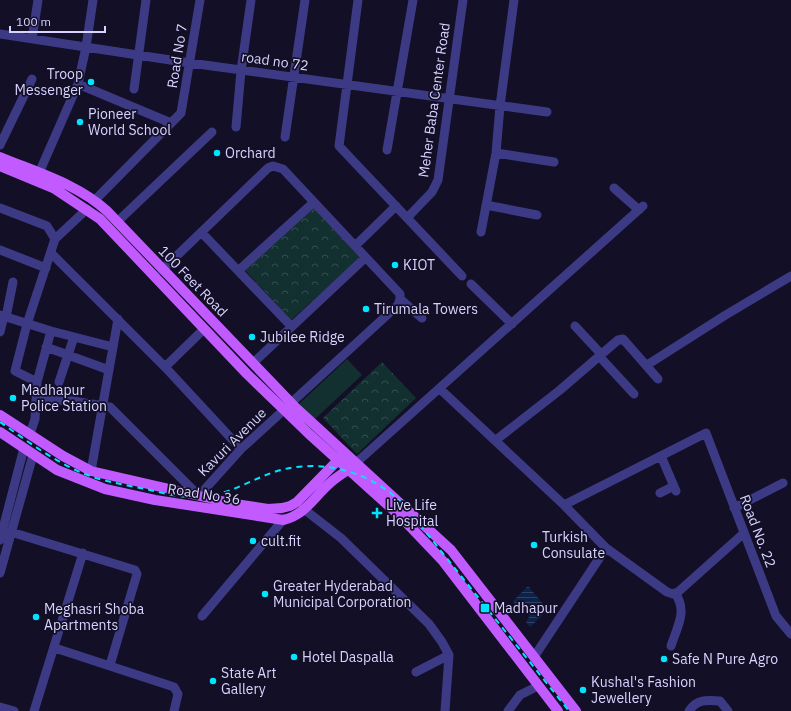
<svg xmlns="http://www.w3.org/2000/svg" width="791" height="711" font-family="'IBM Plex Sans',sans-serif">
  <defs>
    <pattern id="forest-crowns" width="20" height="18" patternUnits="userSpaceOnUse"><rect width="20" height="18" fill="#12302f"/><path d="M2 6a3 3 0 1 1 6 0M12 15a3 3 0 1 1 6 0" fill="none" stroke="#344d4e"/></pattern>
    <pattern id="water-rules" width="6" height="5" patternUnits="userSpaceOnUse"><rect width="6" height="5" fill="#0c2248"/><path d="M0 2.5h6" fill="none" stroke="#2f4163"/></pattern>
  </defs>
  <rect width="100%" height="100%" fill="#130f26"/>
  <!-- forest -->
  <path fill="url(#forest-crowns)" d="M313,207L360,258L291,320L244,269Z
    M382,362L416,398L357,454L323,418Z"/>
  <!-- garden -->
  <path fill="#12302f" d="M347,359L362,375L314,420L299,404Z"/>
  <!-- water -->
  <path fill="url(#water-rules)" d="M528,586L548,610L530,627L526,622L529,617C529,608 524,604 515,604L513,601Z"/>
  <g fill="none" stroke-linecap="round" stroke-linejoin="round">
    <!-- minor -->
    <path stroke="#3d3a85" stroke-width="9" d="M358,0L339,146L462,276
      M0,34L190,63L547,112
      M32,39L38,0
      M78,84L171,123
      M134,89L146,0
      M236,127L241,71L251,0
      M285,137L305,0
      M0,145L32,79
      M387,150L413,0
      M496,153L554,162
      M39,173L78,84L86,47L93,0
      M614,188L639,210
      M95,200L181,113L200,0
      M486,205L537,215
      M0,208L47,226L55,239
      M407,218L432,192L438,180L463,0
      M117,222L212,132
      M481,232L496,153L500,106L514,0
      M202,233L291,326
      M355,246L396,206
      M0,250L46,268
      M51,253L165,367L241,449
      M162,270L268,168L273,166L283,169L400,294V299L398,305L291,403
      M239,270L314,202
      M471,284L512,324
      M400,299L422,318
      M0,315L51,331L113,347
      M6,317L13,282
      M575,326L601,354
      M0,332L4,316
      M46,347L109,370
      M599,356L634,394
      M253,363L365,258
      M647,365L724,316L791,276
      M165,367L204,329
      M37,382L15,371L27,324L55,239L87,209
      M59,382L74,337
      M440,389L564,505L606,548L534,657
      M36,399L73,401L110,407L197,494
      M30,434L35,419L37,382L51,331
      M496,440L560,390L618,340L623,339L658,379
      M661,456L676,491
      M357,462L643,206
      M91,471L118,319
      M660,493L674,486
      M203,496L205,489L241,449L285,409
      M564,505L706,433L776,616L791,634
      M734,508L783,483
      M305,510L341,538L429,624L442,642L449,655L445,711
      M11,532L135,570L137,574L110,665
      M0,540L24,448
      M606,548L667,592L673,594L678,592L744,533
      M0,573L33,455
      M202,616L283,520
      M671,646C677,627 688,611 675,593
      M55,648L174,687L178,694L174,711
      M416,672L449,655
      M0,707L14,711
      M34,711L83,553
      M508,711L520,695L538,686
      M689,711C697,699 707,700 720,701L728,711"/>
    <!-- major -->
    <path stroke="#c25bff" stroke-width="10" d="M0,157C36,172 78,184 107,211L296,408L451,550L576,711
      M0,166L55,189L100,219L247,374L309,434L401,517L442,560L558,711
      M0,415L63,456L91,471L235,504L268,509L282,508L290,506L297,502L343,455
      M0,432L57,470L105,489L155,500L283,520C305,515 313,498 329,484C336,477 346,472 354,465"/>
    <!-- rail -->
    <path stroke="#00e5ff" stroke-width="2" stroke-dasharray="6 5" stroke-linecap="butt" d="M0,422C30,443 61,467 96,478C113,483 130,486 146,489C162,493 178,497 194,497C223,498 248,481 274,472C321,457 371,471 405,506L569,711"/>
  </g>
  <!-- markers -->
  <g fill="#00e5ff" stroke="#130f26" stroke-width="1.5">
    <circle cx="91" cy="82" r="4"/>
    <circle cx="80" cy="122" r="4"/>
    <circle cx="217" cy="153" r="4"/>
    <circle cx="395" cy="265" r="4"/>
    <circle cx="366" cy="309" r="4"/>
    <circle cx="252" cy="337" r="4"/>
    <circle cx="13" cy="398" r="4"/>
    <path d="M375 507h4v4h4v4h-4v4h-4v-4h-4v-4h4z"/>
    <circle cx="253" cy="541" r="4"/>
    <circle cx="534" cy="545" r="4"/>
    <circle cx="265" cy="594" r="4"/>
    <rect x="480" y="603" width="10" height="10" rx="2"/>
    <circle cx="36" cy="617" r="4"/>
    <circle cx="294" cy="657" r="4"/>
    <circle cx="664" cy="659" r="4"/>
    <circle cx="213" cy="681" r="4"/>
    <circle cx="583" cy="690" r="4"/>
  </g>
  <g text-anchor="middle" stroke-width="3.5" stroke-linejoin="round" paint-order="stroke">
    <!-- street labels -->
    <g font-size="14" fill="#d9d4ff" stroke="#130f26">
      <text transform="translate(177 56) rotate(-81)" y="5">Road No 7</text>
      <text transform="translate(275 61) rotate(8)" y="5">road no 72</text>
      <text transform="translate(434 100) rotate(-82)" y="5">Meher Baba Center Road</text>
      <text transform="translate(193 281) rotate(46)" y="5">100 Feet Road</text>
      <text transform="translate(232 442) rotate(-45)" y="5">Kavuri Avenue</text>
      <text transform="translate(204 494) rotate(9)" y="5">Road No 36</text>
      <text transform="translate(758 531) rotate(69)" y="5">Road No. 22</text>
    </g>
    <!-- poi labels -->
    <g font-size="14" fill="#d9d4ff" stroke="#130f26" text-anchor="start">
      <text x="83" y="79" text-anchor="end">Troop<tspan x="83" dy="16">Messenger</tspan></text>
      <text x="88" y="119">Pioneer<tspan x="88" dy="16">World School</tspan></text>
      <text x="225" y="158">Orchard</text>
      <text x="403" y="270">KIOT</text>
      <text x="374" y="314">Tirumala Towers</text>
      <text x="260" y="342">Jubilee Ridge</text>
      <text x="21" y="395">Madhapur<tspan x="21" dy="16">Police Station</tspan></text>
      <text x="386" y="510">Live Life<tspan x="386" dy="16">Hospital</tspan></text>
      <text x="542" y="542">Turkish<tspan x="542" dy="16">Consulate</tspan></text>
      <text x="261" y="546">cult.fit</text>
      <text x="273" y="591">Greater Hyderabad<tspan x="273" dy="16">Municipal Corporation</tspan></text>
      <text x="494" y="613">Madhapur</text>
      <text x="44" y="614">Meghasri Shoba<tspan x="44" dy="16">Apartments</tspan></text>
      <text x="302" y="662">Hotel Daspalla</text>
      <text x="672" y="664">Safe N Pure Agro</text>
      <text x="221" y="678">State Art<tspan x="221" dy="16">Gallery</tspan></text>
      <text x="591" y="687">Kushal's Fashion<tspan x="591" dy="16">Jewellery</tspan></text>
    </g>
  </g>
  <!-- scale -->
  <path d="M10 26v6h95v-6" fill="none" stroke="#d9d4ff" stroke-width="2"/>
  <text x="16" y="26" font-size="12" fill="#d9d4ff" stroke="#130f26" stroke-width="3" paint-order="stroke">100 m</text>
</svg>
